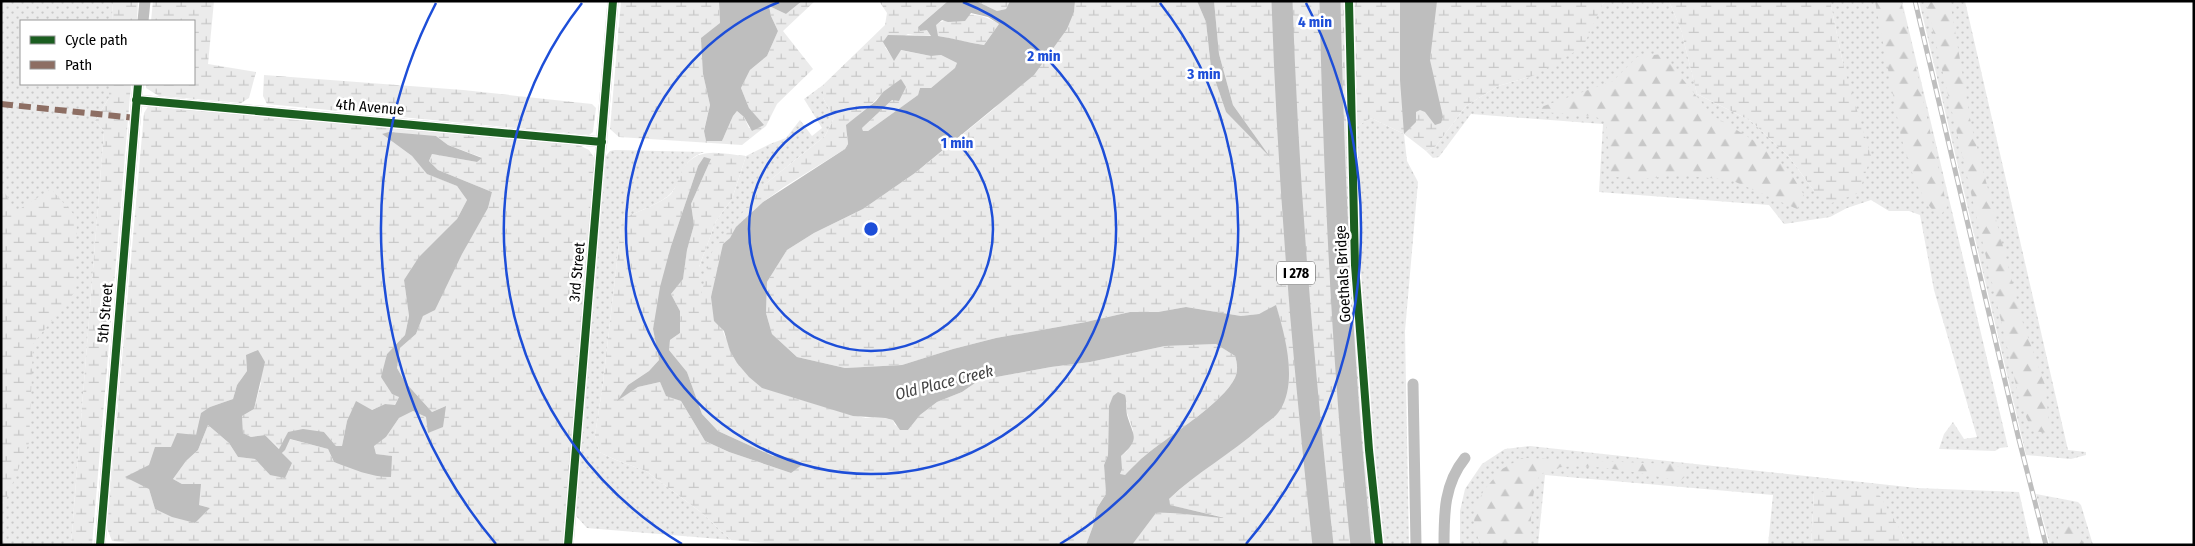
<svg xmlns="http://www.w3.org/2000/svg" width="2195" height="546" font-family="'Fira Sans Condensed',sans-serif">
  <defs>
    <pattern id="grass-dots" width="8" height="8" patternUnits="userSpaceOnUse" patternTransform="scale(1.25)"><rect width="8" height="8" fill="#ebebeb"/><path d="M2 2h.1M6 6h.1" fill="none" stroke="#c8c8c8" stroke-width="1.8" stroke-linecap="round"/></pattern>
    <pattern id="forest-firs" width="22" height="20" patternUnits="userSpaceOnUse" patternTransform="scale(1.25)"><rect width="22" height="20" fill="#ebebeb"/><path d="M5 1l3.5 6h-7zM16 11l3.5 6h-7z" fill="#c8c8c8"/></pattern>
    <pattern id="wetland-marsh" width="20" height="14" patternUnits="userSpaceOnUse" patternTransform="scale(1.25)"><rect width="20" height="14" fill="#ebebeb"/><path d="M1 5h8M5 5V1M11 12h8M15 12V8" fill="none" stroke="#c8c8c8"/></pattern>
  </defs>
  <rect width="100%" height="100%" fill="#fff"/>
  <!-- grass -->
  <path fill="url(#grass-dots)" d="M1,1H113L112,21H21V84H109V98L95,121L104,131L71,545H1Z
    M1606,1H1669L1681,30L1697,94L1751,121L1790,158L1814,191L1844,68L1830,1H1902L2008,447L2000,448L1995,451L1939,449L1944,434L1953,422L1964,439L1977,437L1934,290L1920,215L1909,211H1889L1871,200L1847,208L1830,217L1784,224L1769,205L1599,192L1603,124L1471,114L1439,157L1433,158L1426,151L1436,146L1466,106L1498,86L1533,76Z
    M1919,1H1965L2068,450L2086,452V455L2071,459L2026,455Z
    M823,85V98L834,118L825,136L764,185L708,319L819,436L694,333L699,267L716,221L732,199L746,156L770,144L786,138L800,120L812,136L822,128L804,99Z
    M1371,118L1404,134L1407,161L1418,182L1405,331L1409,545H1367L1328,143Z
    M615,150L704,152C679,161 685,177 671,193C664,202 634,214 622,218L603,383L595,435L599,452L616,460L646,471L702,513L731,540L587,528L576,516L606,156L610,151Z
    M1530,446L1917,488L2019,492L2031,545H1906L1901,531L1814,492L1811,545H1768L1773,495L1545,475L1538,545H1460V511L1465,489L1482,464L1505,449Z
    M2036,494L2078,502L2081,505L2093,545H2050Z"/>
  <!-- forest -->
  <path fill="url(#forest-firs)" d="M1875,1H1901L1947,207L1939,217L1930,207L1915,182L1901,137Z
    M1926,1H1950L1971,124L2023,323L2045,385L2050,433L2032,431L2020,402Z
    M1662,54L1712,115L1753,140L1788,169L1804,195L1797,209L1731,180L1677,175L1635,180L1611,176L1606,121L1593,116L1530,111L1613,81L1637,57Z
    M1522,458L1671,464L1683,468L1687,475L1680,481C1653,476 1556,453 1539,477C1531,486 1531,531 1529,545H1480L1474,523L1475,507L1484,490L1502,469Z
    M2064,525L2076,526L2084,545H2059L2058,535Z"/>
  <!-- wetland -->
  <path fill="url(#wetland-marsh)" fill-rule="evenodd" d="M113,1H138L137,21H112Z
    M153,1H214L208,64L256,72L249,98L241,103L159,96L146,88V84H194V21H151Z
    M621,1H719L720,23L703,74L710,105L704,130L706,141H722L733,116L737,111L744,117L749,128L763,125L749,108L741,88L750,70L767,56L778,31L771,16L769,6L786,14L802,1H815L783,31L813,69L777,104L766,126L742,145L619,137L610,129Z
    M879,1H948L918,27C951,24 964,3 999,24L984,45C970,43 957,40 944,37C933,34 921,37 908,34L885,47L894,60L900,50L931,56L941,55L957,63L956,68L931,88H920L918,95L868,131H863L862,128L892,100L883,92C870,110 842,119 848,144L845,149L784,187L763,202L736,227L730,238L723,244L711,297L730,351L749,377L763,388L865,418C875,417 883,417 893,420L895,425L908,430L920,415L937,402L962,392L978,381L991,378L1051,367L1090,362L1165,346L1216,344L1235,356C1237,362 1238,368 1236,375C1228,400 1168,437 1147,454C1139,460 1132,468 1125,475H1120L1121,456L1127,451L1133,430L1127,413V402L1109,406L1108,455L1104,465L1106,494L1097,508L1093,526L1086,545H787L731,540L702,513L646,471L616,460L599,452L595,435L603,383L622,218C634,214 663,202 671,194C676,188 679,177 683,169C697,145 723,154 746,156L732,199L716,221L699,267L700,299L712,252L764,185L825,136L834,118L823,98V85L885,25L887,13ZM711,159L691,204L694,225L687,250L683,278L671,294L680,311V333L670,340L669,350L687,372L702,414L718,431L773,456L792,458L791,473L729,452L705,441L681,401L666,395L660,382L638,387L618,400L628,385L649,371L659,360L653,329L671,246L698,166Z
    M976,1H1010L1006,9L997,11Z
    M1075,1H1197L1206,22L1211,68L1226,112L1267,153L1233,105L1219,54L1214,1H1606L1602,5L1583,47L1533,76L1498,86L1466,106L1436,146L1426,151L1404,134L1371,118L1328,143L1367,545H1132L1156,513C1178,512 1199,517 1222,517L1169,505V499C1204,467 1244,442 1279,411L1283,332L1276,306L1259,314L1241,316L1186,307L1158,312H1130L1086,322L996,338L953,349L902,365L845,368L797,357L772,334L766,313L767,282L787,250L814,233L863,209L915,173L995,108L1074,12Z
    M1669,1H1830L1844,68L1871,156L1859,193L1829,204L1814,191L1790,158L1751,121L1697,94L1681,30Z
    M264,75L463,90L592,104L596,108L593,132L589,135L267,104L263,96Z
    M109,84H131L92,545H71L104,131L95,121L109,98Z
    M149,105L579,145L589,150L595,159L563,545H145L112,541L107,528L144,113ZM382,134L436,136L448,145L481,157L477,162L432,154L429,161L438,170L492,192L488,208L423,316L416,334L400,348L397,368L405,382L432,412L446,406L426,417L413,411L399,418L386,437L374,445L376,454L391,456V477L334,462L328,449L289,439C285,452 276,463 270,475L255,459L238,457L229,443L208,425L198,450L186,461L173,479L182,484L199,505L210,508L195,523L155,509L149,489L171,448L196,435L210,407L233,399L237,385L247,371L246,355L261,383L254,409L242,416L243,433L251,437L265,435L280,449L288,432H324L336,446H342L347,421L385,404L394,406L399,397L387,354L405,335L409,316L404,280L457,219L467,200L457,186L428,174L412,156Z
    M1,185L15,212L51,189L77,218L74,293L33,344L29,443L1,512Z
    M1854,490L1877,491L1901,531L1906,545H1811L1814,492Z"/>
  <!-- water -->
  <path fill="#bebebe" fill-rule="evenodd" d="M719,1H802L786,14L769,6L771,16L778,31L767,56L750,70L741,88L749,108L764,125L752,131L744,117L737,111L733,116L722,141H706L704,131L710,105L703,74L701,38L720,23Z
    M948,1H976L997,11L1006,9L1010,1H1075L1074,12L1067,29L1034,75L915,173L863,209L814,233L787,250L767,282L766,313L772,334L797,357L845,368L902,365L953,349L996,338L1086,322L1130,312H1158L1186,307L1241,316L1259,314L1276,305C1285,335 1298,382 1280,410C1276,417 1266,423 1260,428C1231,454 1197,472 1169,499L1170,505L1225,518C1202,517 1179,512 1156,513L1132,545H1086L1093,526L1097,508L1106,494L1104,465L1108,455L1109,406L1113,396L1118,392L1125,395C1127,402 1126,408 1127,415C1133,436 1141,438 1121,456L1122,469L1120,474L1125,475C1132,468 1139,460 1147,454C1169,436 1228,400 1236,375C1238,369 1237,362 1235,356L1216,344L1165,346L1090,362L1051,367L991,378L978,381L962,392L937,402L920,415L908,430H900L893,420L885,418L853,416L762,388L749,377L737,363L730,351L724,331L714,321L711,297L723,244L730,238L736,227L763,202L845,149L848,144L846,125L876,101L883,92L901,79L906,87L899,101L892,100L862,128L863,131H868L918,95L920,88H931L955,68L957,63L941,55L931,56L901,50L894,61L883,42L888,35L931,36L927,30L920,31L918,27ZM971,13L988,17L999,24L984,45C968,43 953,38 938,36L936,25L942,20L948,22L965,21Z
    M1197,1H1214L1219,54L1233,105L1270,157L1226,112L1211,68L1206,22Z
    M1400,1H1437L1430,60L1443,117L1441,123L1435,125L1425,112L1420,110L1416,112V122L1404,134L1400,80Z
    M389,132L436,136L448,145L482,158L477,162L432,154L429,161L438,170L492,192L488,208L462,254L435,310L423,316L416,334L400,348L397,368L405,382L432,412L446,406L443,427L428,433L426,417L413,411L399,418L386,437L374,446L376,454L392,456L391,477C370,477 353,469 334,462L328,449L290,439L285,450L282,453L292,463L285,478L270,475L255,459L238,457L229,443L208,425L198,450L186,461L173,479L182,484H201L199,505L210,508L195,523L172,517L155,509L149,489L125,477L149,465L155,447H171L177,433L196,435L201,413L210,407L233,399L237,385L247,371L246,355L258,350L265,362L254,409L242,416L243,433L251,437L265,435L279,449L288,432L303,429L324,432L336,446H342L347,421L356,401L372,410L385,404L395,405L399,397L392,394L381,377L387,354L405,335L409,316L404,280L419,257L457,219L467,200L457,186L427,174L412,156L382,134Z
    M704,157L711,159L691,204L694,225L687,250L683,279L671,294L680,311V333L670,340L669,350L687,372L702,414L718,431L773,456L792,458L803,464L791,473L729,452L705,441L681,401L666,396L660,382L638,387L617,401L628,385L649,371L659,360L653,329L660,287L671,246L698,166Z"/>
  <g fill="none" stroke-linecap="round" stroke-linejoin="round">
    <!-- minor -->
    <path stroke="#bebebe" stroke-width="11" d="M143,21L145,1
      M136,100L602,142
      M1413,384L1416,545
      M100,545L138,84
      M568,545L613,1
      M1444,545C1444,513 1444,484 1465,458"/>
    <!-- motorway -->
    <path stroke="#bebebe" stroke-width="21" d="M1282,1C1288,183 1303,364 1323,545
      M1330,1C1334,183 1342,364 1361,545"/>
    <defs>
      <path id="rail" d="M1915,1L2018,436L2046,545"/>
    </defs>
    <!-- rail casing -->
    <use href="#rail" stroke="#bebebe" stroke-width="5"/>
    <!-- rail -->
    <use href="#rail" stroke="#fff" stroke-width="3" stroke-dasharray="9" stroke-linecap="butt"/>
    <!-- quiet -->
    <path stroke="#8d6e63" stroke-width="6" stroke-dasharray="12 6" stroke-linecap="butt" d="M1,104L135,118"/>
    <defs>
      <path id="cycleway" d="M1349,1L1355,265L1369,450L1379,545
        M136,100L602,142
        M100,545L138,84
        M568,545L613,1"/>
    </defs>
    <!-- cycleway casing -->
    <use href="#cycleway" stroke="#fff" stroke-width="11"/>
    <!-- cycleway -->
    <use href="#cycleway" stroke="#1b5e20" stroke-width="8"/>
  </g>
  <!-- distance rings -->
  <g fill="none" stroke="#1d4ed8" stroke-width="2.5">
    <circle cx="871" cy="229" r="122"/>
    <path d="M963 2A245 245 0 1 1 779 2"/>
    <path d="M682 544A367 367 0 0 1 582 3M1160 3A367 367 0 0 1 1060 544"/>
    <path d="M496 544A490 490 0 0 1 436 3M1306 3A490 490 0 0 1 1246 544"/>
  </g>
  <g text-anchor="middle" stroke-width="5" stroke-linejoin="round" paint-order="stroke">
    <!-- shield labels -->
    <rect fill="#fff" stroke="#4c4c4c" stroke-width="1" x="1277" y="261.5" width="38" height="23" rx="4"/>
    <g font-size="14" font-weight="bold" fill="#000">
      <text x="1296" y="278">I 278</text>
    </g>
    <!-- street labels -->
    <g font-size="15" fill="#000" stroke="#fff">
      <text transform="translate(370 107) rotate(5)" y="5">4th Avenue</text>
      <text transform="translate(577 272) rotate(-85)" y="5">3rd Street</text>
      <text transform="translate(1343 274) rotate(-93)" y="5">Goethals Bridge</text>
      <text transform="translate(105 313) rotate(-85)" y="5">5th Street</text>
    </g>
    <!-- water labels -->
    <g font-size="16" font-style="italic" fill="#434343" stroke="#fff">
      <text transform="translate(944 382) rotate(-14)" y="6">Old Place Creek</text>
    </g>
  </g>
  <circle cx="871" cy="229" r="8" fill="#1d4ed8" stroke="#fff" stroke-width="2.5"/>
  <g font-size="15" text-anchor="middle" font-weight="bold" fill="#1d4ed8" stroke="#fff" stroke-width="5" stroke-linejoin="round" paint-order="stroke">
    <text x="1315" y="27">4 min</text>
    <text x="1044" y="61">2 min</text>
    <text x="1204" y="79">3 min</text>
    <text x="957" y="148">1 min</text>
  </g>
  <!-- border -->
  <rect width="2195" height="546" fill="none" stroke="#000000" stroke-width="5"/>
  <!-- legend -->
  <rect x="20" y="20" width="175" height="65" fill="#ffffff" stroke="#999999"/>
  <rect x="30" y="36" width="25" height="8" fill="#1b5e20" stroke="#999999"/>
  <text x="65" y="45" font-size="15" fill="#000000">Cycle path</text>
  <rect x="30" y="61" width="25" height="8" fill="#8d6e63" stroke="#999999"/>
  <text x="65" y="70" font-size="15" fill="#000000">Path</text>
</svg>
